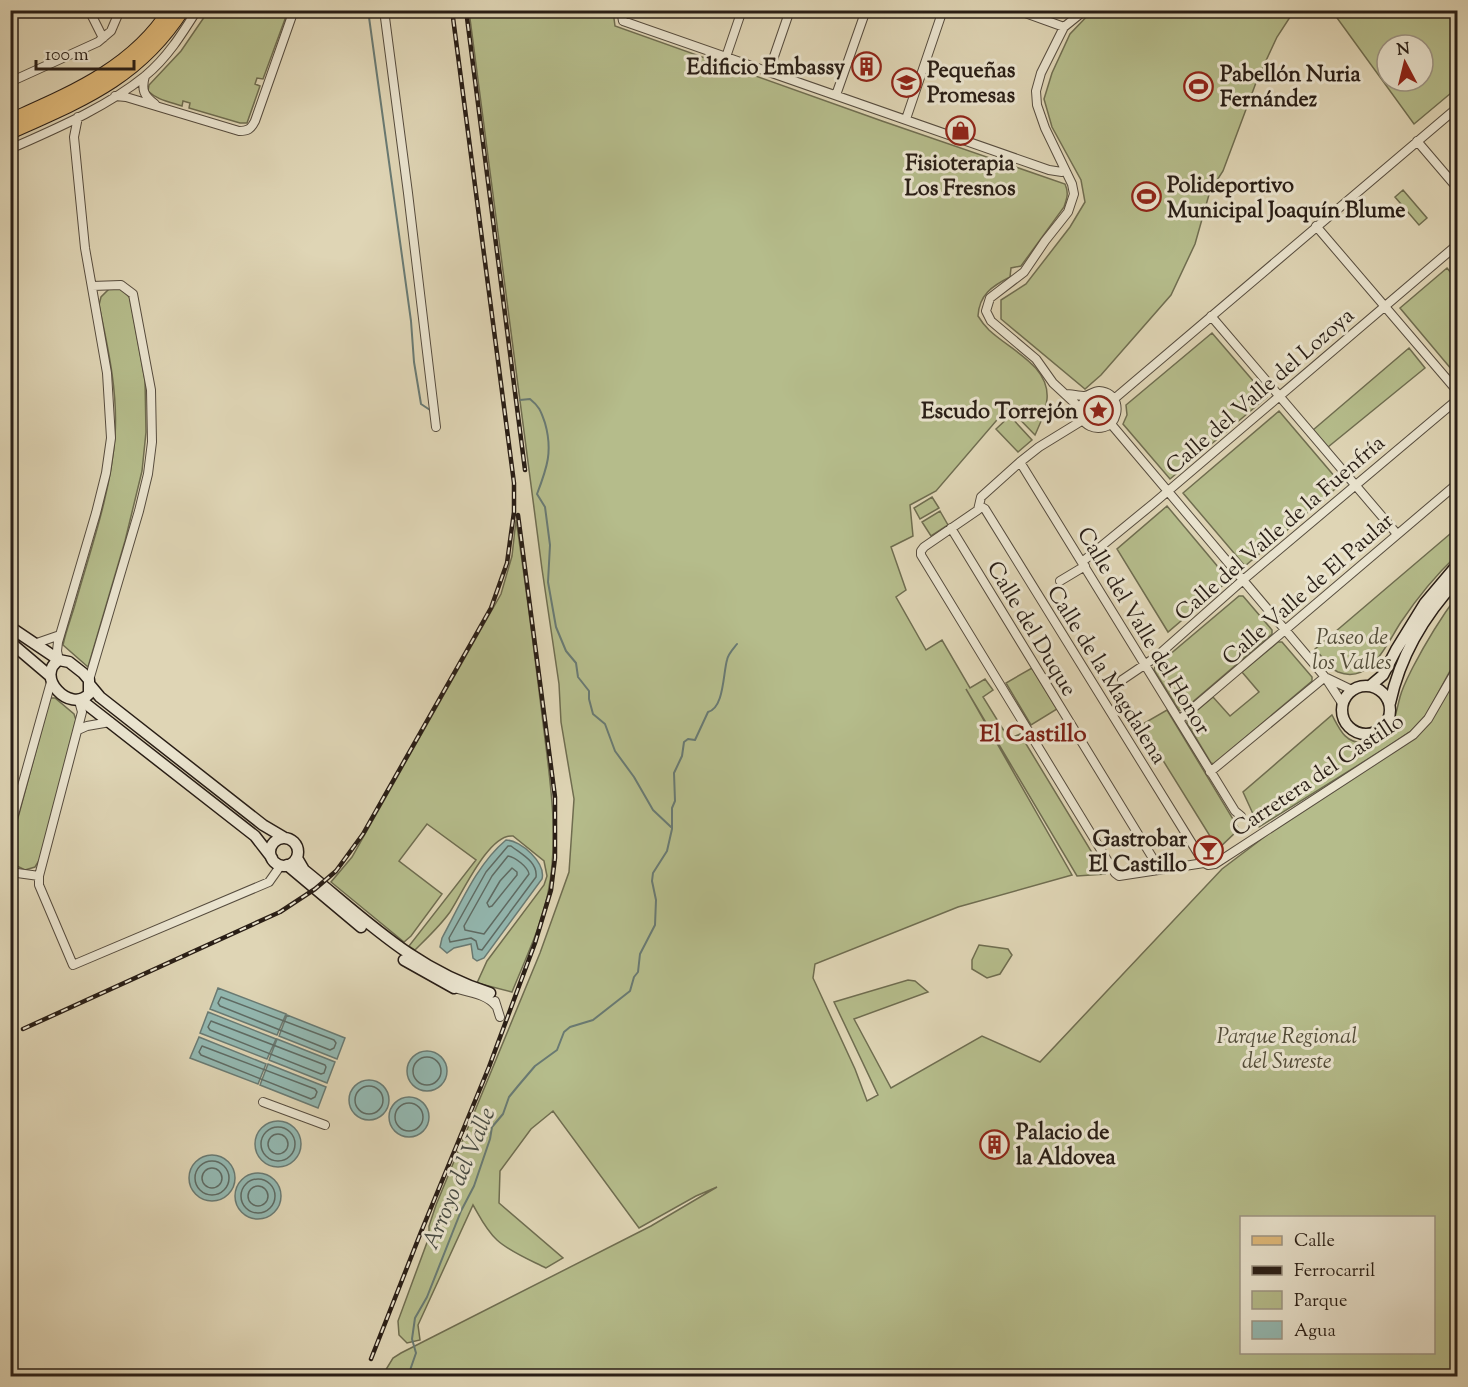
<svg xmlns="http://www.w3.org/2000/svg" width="1468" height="1387" font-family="'Sorts Mill Goudy',serif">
  <rect width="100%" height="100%" fill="#dfd5b5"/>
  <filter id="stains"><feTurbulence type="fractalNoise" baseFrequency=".00333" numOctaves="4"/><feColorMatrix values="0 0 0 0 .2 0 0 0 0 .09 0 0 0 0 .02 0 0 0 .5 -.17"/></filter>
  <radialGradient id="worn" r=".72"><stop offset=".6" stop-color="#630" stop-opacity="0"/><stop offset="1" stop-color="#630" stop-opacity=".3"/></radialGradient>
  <!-- green -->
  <path fill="#b5bc8b" stroke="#6f6d50" stroke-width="1.5" fill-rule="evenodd" d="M209,10L288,11L263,79L257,78L255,84L260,86L247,123H240L189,108L190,103L183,101L182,106C170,102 157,100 148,91L149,85L181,51Z
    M1093,10L1294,11L1277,37L1257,80L1223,171L1210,191L1195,244L1171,295L1101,375L1085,389L1001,319V300L1026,284L1070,227L1085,202L1081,180L1052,127L1044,99L1052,73L1070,34Z
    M469,11H613L615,26L882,121L1065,184C1069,193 1067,198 1064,207L1021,266L1011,268L1010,277C992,286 979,295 978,316C981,321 985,326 989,330C1010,350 1050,366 1047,399C1046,412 1040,424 1035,435L1008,407L936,491L910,505L913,536L891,547L906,590L896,597L926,650L942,640L970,688L985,679L993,690L983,697L1009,739L1020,734L1105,874L1077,876L966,689L1072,875L958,907L815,964L813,978L855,1069L867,1101L878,1095L834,1002L908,980L915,981L928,992L854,1019L891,1088L982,1036L1040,1062L1222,869L1296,813L1406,744C1432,723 1442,703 1457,674V1376H382L393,1358L401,1353L651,1226L717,1187L696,1196L639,1228L553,1111L531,1129L500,1171L499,1203L563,1258L546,1268C530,1260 510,1252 497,1240C486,1230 480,1217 473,1205L418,1325L420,1340L407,1343L399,1335L398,1321L429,1237V1226L436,1205L540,953L569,872L574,799L561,722L559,684L542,569ZM1242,1218H1434V1352H1242Z
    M1332,11H1448L1457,21V88L1414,124ZM1387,45H1423V81H1387Z
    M1403,190L1427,218L1419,225L1395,197Z
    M1447,268L1457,280V376L1400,308Z
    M109,289H122L130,298L145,380L146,432L142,471L125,541L88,667L63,645C66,630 72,616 76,601C91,548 111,492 115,436C118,392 108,348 99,305L101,297Z
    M1212,333L1267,397L1170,479L1123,424L1127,415L1126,405Z
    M1409,348L1425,368L1328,447L1313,430Z
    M1086 411a13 13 0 1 1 26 0a13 13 0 1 1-26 0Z
    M1279,411L1341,484L1245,566L1183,493Z
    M1010,416L1032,440L1018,452L996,429Z
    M932,497L939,508L920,519L914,508Z
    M1167,506L1229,580L1168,632L1117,549Z
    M940,511L948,525L931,536L922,522Z
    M516,520C526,585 534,650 542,715C549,774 560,834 548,893C541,927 525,960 512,992L477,983L487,961L544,885L547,876L544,861L513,836C489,833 462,894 450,912C440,926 427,938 415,950L409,946L476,860L427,824L399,861L442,894L411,936L404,942L331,882L352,857L501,594L512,556Z
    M1457,528V555C1436,575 1417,598 1401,622C1387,643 1371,685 1338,672C1329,668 1322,656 1315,649Z
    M1239,596H1243L1272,630V634L1182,711L1179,710L1154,670L1155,667Z
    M1457,596V658L1426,715L1411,731L1384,749L1259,827L1243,792L1332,715C1340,730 1345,743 1364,743C1394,742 1394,719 1400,697C1403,686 1408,677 1413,667C1426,642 1440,619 1457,596Z
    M1278,642H1282L1312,677V681L1214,764L1211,763L1187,723V719L1213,697L1230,716L1259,692L1242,672Z
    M1032,668L1057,709L1031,725L1006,683Z
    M50,698H55L74,714L76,720L40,859L35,867L25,870L11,863V844Z
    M1167,710L1239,829L1218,849L1141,725Z
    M979,945L1008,949L1012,955L1000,974L987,978L972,969V960Z"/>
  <!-- water -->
  <path fill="#93b8b1" stroke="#697a73" stroke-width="1.5" d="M506,840C521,840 546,863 542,879L484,958L477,961L473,958L471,944L454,948L447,953L440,947L442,938C460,905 477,864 506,840Z
    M218,988L286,1014L277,1035L210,1009Z
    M208,1012L276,1039L267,1059L200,1033Z
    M287,1015L345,1038L337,1059L279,1036Z
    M199,1037L266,1064L258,1084L190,1058Z
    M277,1039L335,1062L327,1083L269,1060Z
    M407 1071a20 20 0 1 1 40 0a20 20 0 1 1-40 0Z
    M268,1064L326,1087L318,1108L260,1085Z
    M349 1100a20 20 0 1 1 40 0a20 20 0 1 1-40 0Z
    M389 1117a20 20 0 1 1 40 0a20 20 0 1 1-40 0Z
    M255 1144a23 23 0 1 1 46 0a23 23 0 1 1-46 0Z
    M189 1178a23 23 0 1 1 46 0a23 23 0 1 1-46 0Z
    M235 1196a23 23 0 1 1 46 0a23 23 0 1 1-46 0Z"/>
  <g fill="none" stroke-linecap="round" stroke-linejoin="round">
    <!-- shore -->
    <path stroke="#5e6b64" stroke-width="1.5" d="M508,846H511C521,854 538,862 536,877L482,950L478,949L476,941L471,938L450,942L449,938L486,872Z
      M508,856C515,857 528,867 529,874L484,934L465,930L464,926L492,876Z
      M512,868L517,872V875L492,906L489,907L487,903L500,881Z
      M221,997L334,1040L336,1043L334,1048L330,1050L220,1006L218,1003Z
      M211,1021L325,1065L326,1067L324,1073L321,1074L210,1030L208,1027Z
      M202,1046L315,1089L317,1092L315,1097L311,1099L201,1055L199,1052Z
      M413 1071a14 14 0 1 1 28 0a14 14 0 1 1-28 0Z
      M355 1100a14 14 0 1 1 28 0a14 14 0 1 1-28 0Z
      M395 1117a14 14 0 1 1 28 0a14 14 0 1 1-28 0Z
      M261 1144a17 17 0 1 1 34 0a17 17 0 1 1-34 0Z
      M268 1144a10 10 0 1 1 20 0a10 10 0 1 1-20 0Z
      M195 1178a17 17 0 1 1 34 0a17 17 0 1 1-34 0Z
      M202 1178a10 10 0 1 1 20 0a10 10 0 1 1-20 0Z
      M241 1196a17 17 0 1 1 34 0a17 17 0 1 1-34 0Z
      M248 1196a10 10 0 1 1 20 0a10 10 0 1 1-20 0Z"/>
    <!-- stream -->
    <path stroke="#697a73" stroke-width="2" d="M368,10L411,321L414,362L421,404L430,410
      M520,400L530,399C540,407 541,412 545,423C553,451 547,468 537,494L545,507L550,545L548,582L556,627L566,651L576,663L578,677L589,691V699L593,714L605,724L615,751L634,777L653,810L671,827
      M408,1376L416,1353L412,1339L415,1318L427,1297L461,1211L474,1186L490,1139L492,1127L503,1114L509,1097L518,1086L535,1066L557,1050L564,1032L570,1027L593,1020L630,991L634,977L638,972L640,954L655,925L656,900L652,881L653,873L667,851L672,829V808L675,801L674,773L682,756L684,742L688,739L695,740L708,712C724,708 723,674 727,660C728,654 733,649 737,644"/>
    <defs>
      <path id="minor" d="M89,10L103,38
        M384,10L408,193L436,427
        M621,10L623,21L1049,170L1062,172L1065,170
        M1017,10L1064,27
        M726,57L742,10
        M769,71L790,10
        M145,76C141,90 144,96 155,104
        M10,82L98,42L111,31L120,10
        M836,95L866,10
        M115,96L126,97L239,131C248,131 251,129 255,121L294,10
        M906,119L943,10
        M1417,141L1458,189
        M10,149C55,129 107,107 145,76C167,58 182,34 197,10
        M1316,226L1458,392
        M1211,316L1397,534
        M1065,394C1071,394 1079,396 1085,396C1090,395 1094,391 1099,391C1118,392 1121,412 1111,424C1096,433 1080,426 1080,408L1087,396
        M1114,399L1458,107
        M1080,408L1053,383L1036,359L991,321L986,311L990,298L1024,272L1045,241L1068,212L1074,194L1072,184L1045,128L1037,105L1036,91L1041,73L1064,27L1085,10
        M1083,420L1039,447L1020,462L981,497L978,510L924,547L921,551V555L1115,873L1119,876L1204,863
        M1111,424L1325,677L1342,703
        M1020,462L1235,811L1241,816
        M980,506L985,509L1204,863
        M951,528L1160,870
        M1082,562L1154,503L1458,244
        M1060,581L1085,566
        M34,644L60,635
        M59,660L57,651L58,642L96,513L106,473L111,438L107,373L85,248L74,137L78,117
        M1327,678L1352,690
        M89,680L139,511L148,474L152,442L151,390L133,294L121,285L92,286
        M1122,680L1156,657L1243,580L1458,399
        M79,701L82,712L39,876V885L73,965L269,882L281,865
        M1179,720L1458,483
        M78,730L87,726L110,722
        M1210,772L1325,677
        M10,829L51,682
        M1204,863L1208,865L1215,864L1413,735L1428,719L1458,667
        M10,872L39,876
        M454,988C468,992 487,994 496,1006
        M495,1001L500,1017
        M263,1102L325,1125"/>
      <path id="secondary" d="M10,627L59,660L69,662L83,673L89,680V694C70,714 34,676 59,660
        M10,642L50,676
        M90,685L100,697L263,825L285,838
        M1342 710a24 24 0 1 1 48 0a24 24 0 1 1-48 0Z
        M1370,686L1383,675L1396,650L1425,603L1458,564
        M81,700L255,836L272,858
        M1390,703C1400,656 1425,614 1458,579
        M270 852a14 14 0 1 1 28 0a14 14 0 1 1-28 0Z
        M297,858L304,870C365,919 413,969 490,993
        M287,865L361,927
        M404,960L454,988"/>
      <path id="primary" d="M10,120C70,93 132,68 169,10
        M10,133C81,101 139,79 183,10"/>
    </defs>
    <!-- minor casing -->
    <use href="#minor" stroke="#564c3e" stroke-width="10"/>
    <!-- secondary casing -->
    <use href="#secondary" stroke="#291e16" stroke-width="13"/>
    <!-- primary casing -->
    <use href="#primary" stroke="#291e16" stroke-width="14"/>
    <!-- minor -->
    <use href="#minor" stroke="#eae4cf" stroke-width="8"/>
    <!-- secondary -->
    <use href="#secondary" stroke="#eae4cf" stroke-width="10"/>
    <!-- primary -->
    <use href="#primary" stroke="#e0ba7a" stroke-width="12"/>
    <defs>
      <path id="rail" d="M466,10L525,470
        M23,1029L280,912L315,889L336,871L363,834L491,608L507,563L514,512V483L452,10
        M371,1359L421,1232L489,1067L535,943L551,890L555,858V797L518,515"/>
    </defs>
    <!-- rail casing -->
    <use href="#rail" stroke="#291e16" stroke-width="4.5"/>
    <!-- rail -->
    <use href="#rail" stroke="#eae4cf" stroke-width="2" stroke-dasharray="7" stroke-linecap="butt"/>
  </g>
  <!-- icons -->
  <defs>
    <symbol id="building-ring" viewBox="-11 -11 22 22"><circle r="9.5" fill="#eae4cf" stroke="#8f2418" stroke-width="1.5"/><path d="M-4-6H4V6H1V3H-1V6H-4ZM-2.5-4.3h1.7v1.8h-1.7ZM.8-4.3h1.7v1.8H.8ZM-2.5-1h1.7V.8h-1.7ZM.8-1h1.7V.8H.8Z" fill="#8f2418"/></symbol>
    <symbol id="school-ring" viewBox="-11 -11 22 22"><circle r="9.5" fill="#eae4cf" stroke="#8f2418" stroke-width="1.5"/><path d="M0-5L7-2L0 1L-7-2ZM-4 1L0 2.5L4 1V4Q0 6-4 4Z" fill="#8f2418"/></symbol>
    <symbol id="stadium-ring" viewBox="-11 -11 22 22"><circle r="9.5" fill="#eae4cf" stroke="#8f2418" stroke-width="1.5"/><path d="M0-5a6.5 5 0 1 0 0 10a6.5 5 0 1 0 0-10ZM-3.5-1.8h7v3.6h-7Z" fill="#8f2418"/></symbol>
    <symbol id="shop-ring" viewBox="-11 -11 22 22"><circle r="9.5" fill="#eae4cf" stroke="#8f2418" stroke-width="1.5"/><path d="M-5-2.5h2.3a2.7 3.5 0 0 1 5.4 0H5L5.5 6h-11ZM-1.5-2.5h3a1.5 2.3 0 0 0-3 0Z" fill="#8f2418"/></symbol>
    <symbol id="sight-ring" viewBox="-11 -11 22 22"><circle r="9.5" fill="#eae4cf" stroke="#8f2418" stroke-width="1.5"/><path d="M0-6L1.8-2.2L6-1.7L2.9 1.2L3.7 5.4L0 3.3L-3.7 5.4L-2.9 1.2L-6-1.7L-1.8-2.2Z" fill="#8f2418"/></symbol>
    <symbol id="bar-ring" viewBox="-11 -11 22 22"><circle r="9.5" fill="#eae4cf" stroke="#8f2418" stroke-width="1.5"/><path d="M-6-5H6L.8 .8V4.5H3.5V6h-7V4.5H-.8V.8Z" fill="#8f2418"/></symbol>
  </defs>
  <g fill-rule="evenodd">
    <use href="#building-ring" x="850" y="50" width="33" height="33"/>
    <use href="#school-ring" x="890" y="66" width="33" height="33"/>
    <use href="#stadium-ring" x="1182" y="70" width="33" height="33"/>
    <use href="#shop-ring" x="944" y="114" width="33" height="33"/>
    <use href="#stadium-ring" x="1130" y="180" width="33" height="33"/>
    <use href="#sight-ring" x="1082" y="394" width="33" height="33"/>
    <use href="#bar-ring" x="1192" y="834" width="33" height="33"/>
    <use href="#building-ring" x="978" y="1128" width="33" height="33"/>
  </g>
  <g text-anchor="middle" stroke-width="6" stroke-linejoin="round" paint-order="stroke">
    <!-- poi labels -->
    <g font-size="22" font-weight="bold" fill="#291e16" stroke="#eae4cf" text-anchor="start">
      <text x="845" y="74" text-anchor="end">Edificio Embassy</text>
      <text x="927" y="77">Pequeñas<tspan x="927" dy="25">Promesas</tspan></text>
      <text x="1220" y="81">Pabellón Nuria<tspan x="1220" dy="25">Fernández</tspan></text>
      <text x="960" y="170" text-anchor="middle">Fisioterapia<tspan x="960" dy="25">Los Fresnos</tspan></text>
      <text x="1167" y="192">Polideportivo<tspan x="1167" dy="25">Municipal Joaquín Blume</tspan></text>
      <text x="1078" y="418" text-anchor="end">Escudo Torrejón</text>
      <text x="1187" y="846" text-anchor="end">Gastrobar<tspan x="1187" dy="25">El Castillo</tspan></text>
      <text x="1016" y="1139">Palacio de<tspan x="1016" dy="25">la Aldovea</tspan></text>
    </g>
    <!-- street labels -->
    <g font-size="22" fill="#291e16" stroke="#eae4cf">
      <text transform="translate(1259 390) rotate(-41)" y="8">Calle del Valle del Lozoya</text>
      <text transform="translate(1279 527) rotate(-41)" y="8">Calle del Valle de la Fuenfría</text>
      <text transform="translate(1307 588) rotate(-41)" y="8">Calle Valle de El Paular</text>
      <text transform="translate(1033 628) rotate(59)" y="8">Calle del Duque</text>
      <text transform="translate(1145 630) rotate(59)" y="8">Calle del Valle del Honor</text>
      <text transform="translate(1108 674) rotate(58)" y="8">Calle de la Magdalena</text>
      <text transform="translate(1317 774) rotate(-34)" y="8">Carretera del Castillo</text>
    </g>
    <!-- park labels -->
    <g font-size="22" font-style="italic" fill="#534d39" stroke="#eae4cf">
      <text x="1352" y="644">Paseo de<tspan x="1352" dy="25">los Valles</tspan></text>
      <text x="1287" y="1043">Parque Regional<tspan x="1287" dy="25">del Sureste</tspan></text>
    </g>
    <!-- neighbourhood labels -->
    <g font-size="24" font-weight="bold" fill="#7a1f14" stroke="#eae4cf">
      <text x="1033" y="741">El Castillo</text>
    </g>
    <!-- water labels -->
    <g font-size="24" font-style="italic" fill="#494c44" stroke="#eae4cf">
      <text transform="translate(458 1178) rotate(-67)" y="8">Arroyo del Valle</text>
    </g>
  </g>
  <!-- margin -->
  <rect width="1468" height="1387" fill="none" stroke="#dfd5b5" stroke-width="36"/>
  <rect x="12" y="12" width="1444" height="1363" fill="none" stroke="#291e16" stroke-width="3"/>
  <rect x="18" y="18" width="1432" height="1351" fill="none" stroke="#291e16" stroke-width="1.5"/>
  <!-- legend -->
  <rect x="1240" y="1216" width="195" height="138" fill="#eae4cf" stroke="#9d9585" stroke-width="1.5"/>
  <rect x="1252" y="1236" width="30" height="9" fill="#e0ba7a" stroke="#9d9585" stroke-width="1.5"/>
  <text x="1294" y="1246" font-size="18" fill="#291e16">Calle</text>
  <rect x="1252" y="1266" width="30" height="9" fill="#291e16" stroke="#9d9585" stroke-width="1.5"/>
  <text x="1294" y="1276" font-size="18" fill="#291e16">Ferrocarril</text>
  <rect x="1252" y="1291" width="30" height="18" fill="#b5bc8b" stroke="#9d9585" stroke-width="1.5"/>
  <text x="1294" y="1306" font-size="18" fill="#291e16">Parque</text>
  <rect x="1252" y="1321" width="30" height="18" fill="#93b8b1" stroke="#9d9585" stroke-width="1.5"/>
  <text x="1294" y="1336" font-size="18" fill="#291e16">Agua</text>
  <!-- north arrow -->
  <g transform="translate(1405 63) rotate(353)"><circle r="28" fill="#eae4cf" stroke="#9d9585" stroke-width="1.5"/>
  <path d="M0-4.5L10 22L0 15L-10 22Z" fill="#8f2418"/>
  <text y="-9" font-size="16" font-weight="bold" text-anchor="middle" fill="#291e16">N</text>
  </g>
  <!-- scale -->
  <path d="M36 60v9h98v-9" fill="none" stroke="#291e16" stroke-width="3"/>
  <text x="45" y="60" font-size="18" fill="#291e16" stroke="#eae4cf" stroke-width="4.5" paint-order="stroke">100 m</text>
  <rect width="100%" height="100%" filter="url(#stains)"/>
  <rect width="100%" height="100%" fill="url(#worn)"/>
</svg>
